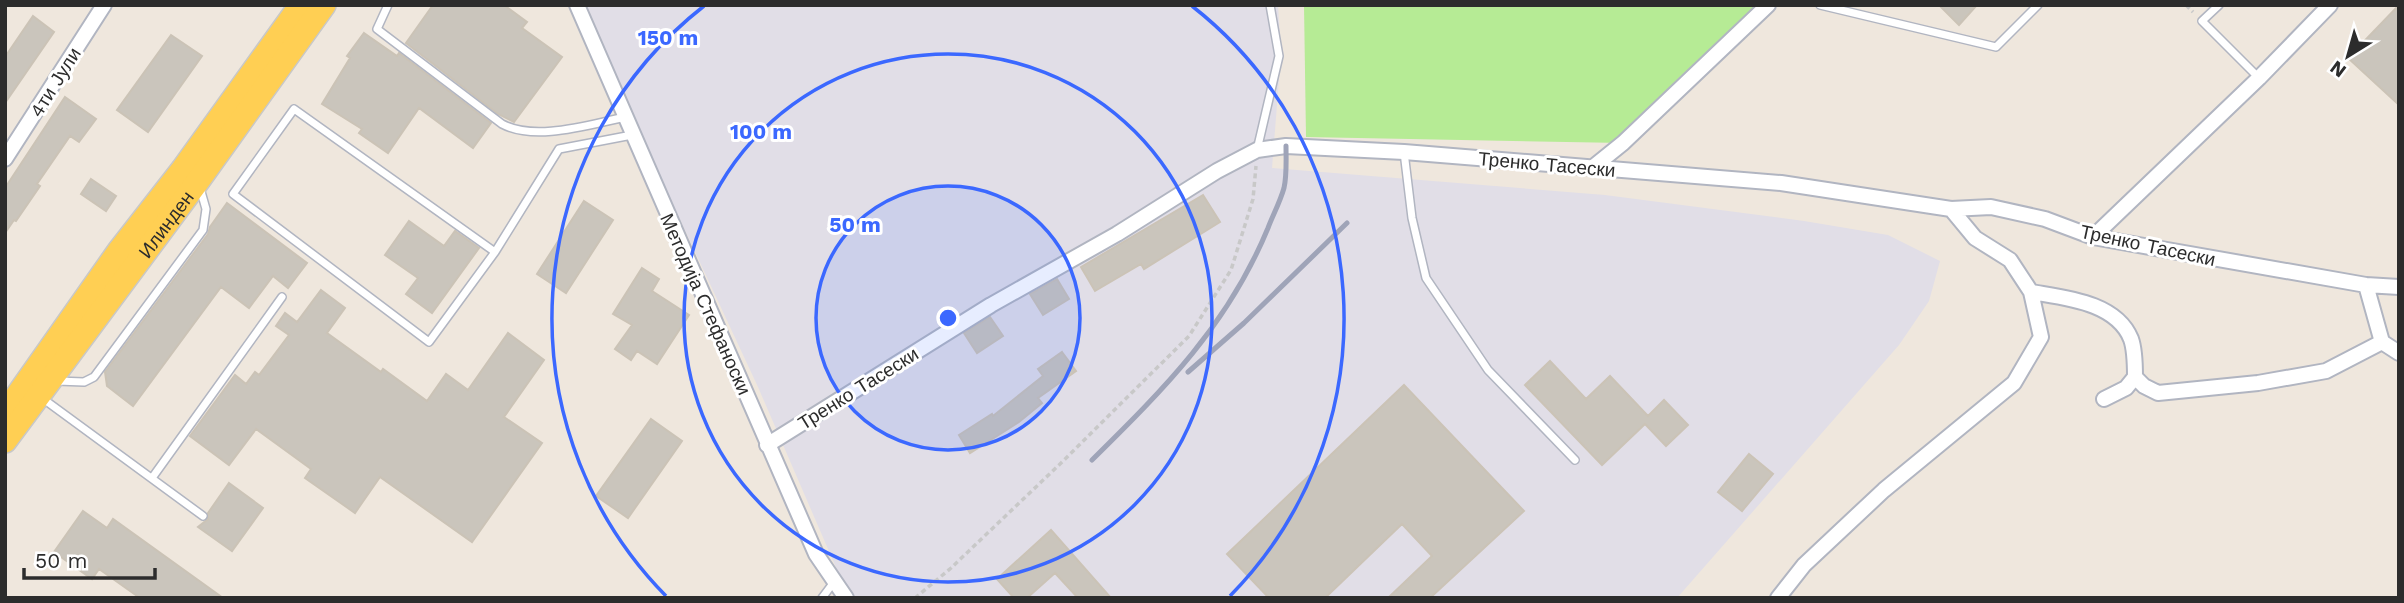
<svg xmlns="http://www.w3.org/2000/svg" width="2404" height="603" font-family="'Work Sans',sans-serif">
  <rect width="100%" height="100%" fill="#efe7dd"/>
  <!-- industrial -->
  <path fill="#e1dee7" d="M585,5H1278L1281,54L1272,168L1605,195L1804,221L1888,235L1940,261L1929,301L1899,345L1677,598H854L841,579L758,387L669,196Z"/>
  <!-- green -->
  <path fill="#b6eb95" d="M1304,5H1770L1623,143L1306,137Z"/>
  <!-- building -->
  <path fill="#cac5bc" stroke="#cbc3b6" stroke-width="2" d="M433,5H504L527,22L522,28L562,57L514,122L498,114L406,43Z
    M1939,5H1977L1959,25Z
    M2399,5V105L2348,58Z
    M33,16L54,32L5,103V57Z
    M364,33L397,56L399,53L491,123L473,148L419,108L388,153L359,133L362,129L322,104L350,58L347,56Z
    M171,35L202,56L148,132L117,110Z
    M65,97L96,119L79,142L70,136L37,184L40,186L16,221L14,220L5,233V188Z
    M91,179L116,196L106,211L81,194Z
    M1203,195L1220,222L1144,269L1141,264L1095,291L1081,267Z
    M584,201L613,220L566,293L537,274Z
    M227,203L307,263L288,288L273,276L249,308L221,287L133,406L107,386L105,372L208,234L210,227Z
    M409,221L444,246L455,231L479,248L432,313L406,294L418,278L385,255Z
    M642,268L659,279L652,291L689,315L657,364L637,351L631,360L615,349L632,325L613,314Z
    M1057,279L1069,299L1043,315L1030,294Z
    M321,290L345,308L327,333L381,372L383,369L427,401L446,374L468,390L508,333L544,360L504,417L542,443L472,542L380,477L355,513L305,478L311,469L256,429L229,465L190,436L235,375L246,384L255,372L259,375L289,335L276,326L285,313L297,322Z
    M990,317L1003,336L977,353L964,333Z
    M1062,352L1076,371L1038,398L1042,403L1019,422L970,453L959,435L992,414L993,416L1043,376L1038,369Z
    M1550,361L1586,399L1610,376L1648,416L1664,400L1688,425L1666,446L1645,424L1602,465L1525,385Z
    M1404,385L1524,511L1430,598H1388L1432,556L1402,524L1325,598H1269L1227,554Z
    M651,419L682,441L628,518L596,496Z
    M1749,454L1773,474L1742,511L1718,492Z
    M229,483L263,508L232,551L198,527L208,519V513Z
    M83,511L107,528L113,519L223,598H140L99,569L92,579L54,552Z
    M1051,530L1111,598H1078L1055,573L1027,598H1014L997,579Z"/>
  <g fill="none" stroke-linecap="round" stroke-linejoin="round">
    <defs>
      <path id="service" d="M388,5L377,29L502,124C536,142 590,124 626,117
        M1820,5L1996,47L2038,5
        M2219,5L2202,21L2259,78
        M1257,150L1279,56L1270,5
        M1404,152L1412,218L1426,278L1488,370L1575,460
        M495,252L294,109L233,194L429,342L495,252L559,149L632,135
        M57,381L84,382L94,377L203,230L206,209L200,188
        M42,398L203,516
        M152,478L282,297
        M822,598L834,582"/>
      <path id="minor" d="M577,5L816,554L846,598
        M5,159L104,5
        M1592,168L1623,143L1768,5
        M2093,237L2259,78L2330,5
        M2366,285L2382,342L2399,353
        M2031,292C2065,298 2116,302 2131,339C2135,350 2135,365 2135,377L2126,388L2104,399
        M2135,377L2144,386L2158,393L2258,383L2326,371L2382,342
        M767,445L991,305L1117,234L1217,171L1257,150L1286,146L1404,152L1781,183L1951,209L1991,207L2045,219L2093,237L2366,285L2399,287
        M1778,598L1804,565L1884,490L2014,383L2041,337L2031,292L2010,260L1975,238L1951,209"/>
      <g id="primary">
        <path d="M5,413L119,251L183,169L301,5"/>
        <path id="s1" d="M5,441L198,181L324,5"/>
      </g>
    </defs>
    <!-- service casing -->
    <use href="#service" stroke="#b1b5c1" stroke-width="10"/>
    <!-- minor casing -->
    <use href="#minor" stroke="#b1b5c1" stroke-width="18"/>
    <!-- primary casing -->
    <use href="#primary" stroke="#c8c8c8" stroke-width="26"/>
    <!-- path -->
    <path stroke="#c8c8c8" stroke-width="3.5" stroke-dasharray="5 3.5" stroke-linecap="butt" d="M2186,5L2193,12
      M915,598L951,568L1060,464L1189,336L1231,270L1253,199L1256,166"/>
    <!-- service -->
    <use href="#service" stroke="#fff" stroke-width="7"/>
    <!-- minor -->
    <use href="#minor" stroke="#fff" stroke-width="14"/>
    <!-- primary -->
    <use href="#primary" stroke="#ffcf53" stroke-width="23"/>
    <!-- rail -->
    <path stroke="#9fa4b8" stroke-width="5" d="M1188,372L1244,323L1347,223
      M1092,460C1165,388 1228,325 1268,228C1273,215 1280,202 1284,188C1287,175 1286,159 1286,146"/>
  </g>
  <!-- distance rings -->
  <circle cx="948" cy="318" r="132" fill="#3b68ff" fill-opacity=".12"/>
  <g fill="none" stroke="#3b68ff" stroke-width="3.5">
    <circle cx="948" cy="318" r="132"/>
    <circle cx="948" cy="318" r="264"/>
    <path d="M666 596A396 396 0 0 1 704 6M1192 6A396 396 0 0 1 1230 596"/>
  </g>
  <g text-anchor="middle" stroke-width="6" stroke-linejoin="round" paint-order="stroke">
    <!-- street labels -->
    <g font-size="19" fill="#2c2c2c" stroke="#fff">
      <text transform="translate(55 82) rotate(-58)" y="7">4ти Јули</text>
      <text transform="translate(1547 164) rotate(5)" y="7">Тренко Тасески</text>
      <text dy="7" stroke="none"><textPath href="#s1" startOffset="270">Илинден</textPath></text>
      <text transform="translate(2148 245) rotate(12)" y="7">Тренко Тасески</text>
      <text transform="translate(706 304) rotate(66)" y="7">Методија Стефаноски</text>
      <text transform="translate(858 388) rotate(-32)" y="7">Тренко Тасески</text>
    </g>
  </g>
  <circle cx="948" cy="318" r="10" fill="#3b68ff" stroke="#fff" stroke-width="3.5"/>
  <g font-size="21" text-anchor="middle" font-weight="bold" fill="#3b68ff" stroke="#fff" stroke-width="6" stroke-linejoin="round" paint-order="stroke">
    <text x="668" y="45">150 m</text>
    <text x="761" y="139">100 m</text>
    <text x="855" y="232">50 m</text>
  </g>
  <!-- border -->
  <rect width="2404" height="603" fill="none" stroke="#2c2c2c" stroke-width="14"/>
  <!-- north arrow -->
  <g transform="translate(2348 56) rotate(217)" stroke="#ffffff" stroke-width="5" paint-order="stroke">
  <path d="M0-5L12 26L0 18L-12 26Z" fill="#2c2c2c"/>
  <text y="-10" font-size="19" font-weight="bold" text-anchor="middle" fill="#2c2c2c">N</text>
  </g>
  <!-- scale -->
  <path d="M24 568v10h131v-10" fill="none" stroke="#2c2c2c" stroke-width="3.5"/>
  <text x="35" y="568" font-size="21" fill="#2c2c2c" stroke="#ffffff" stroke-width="5" paint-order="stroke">50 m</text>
</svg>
